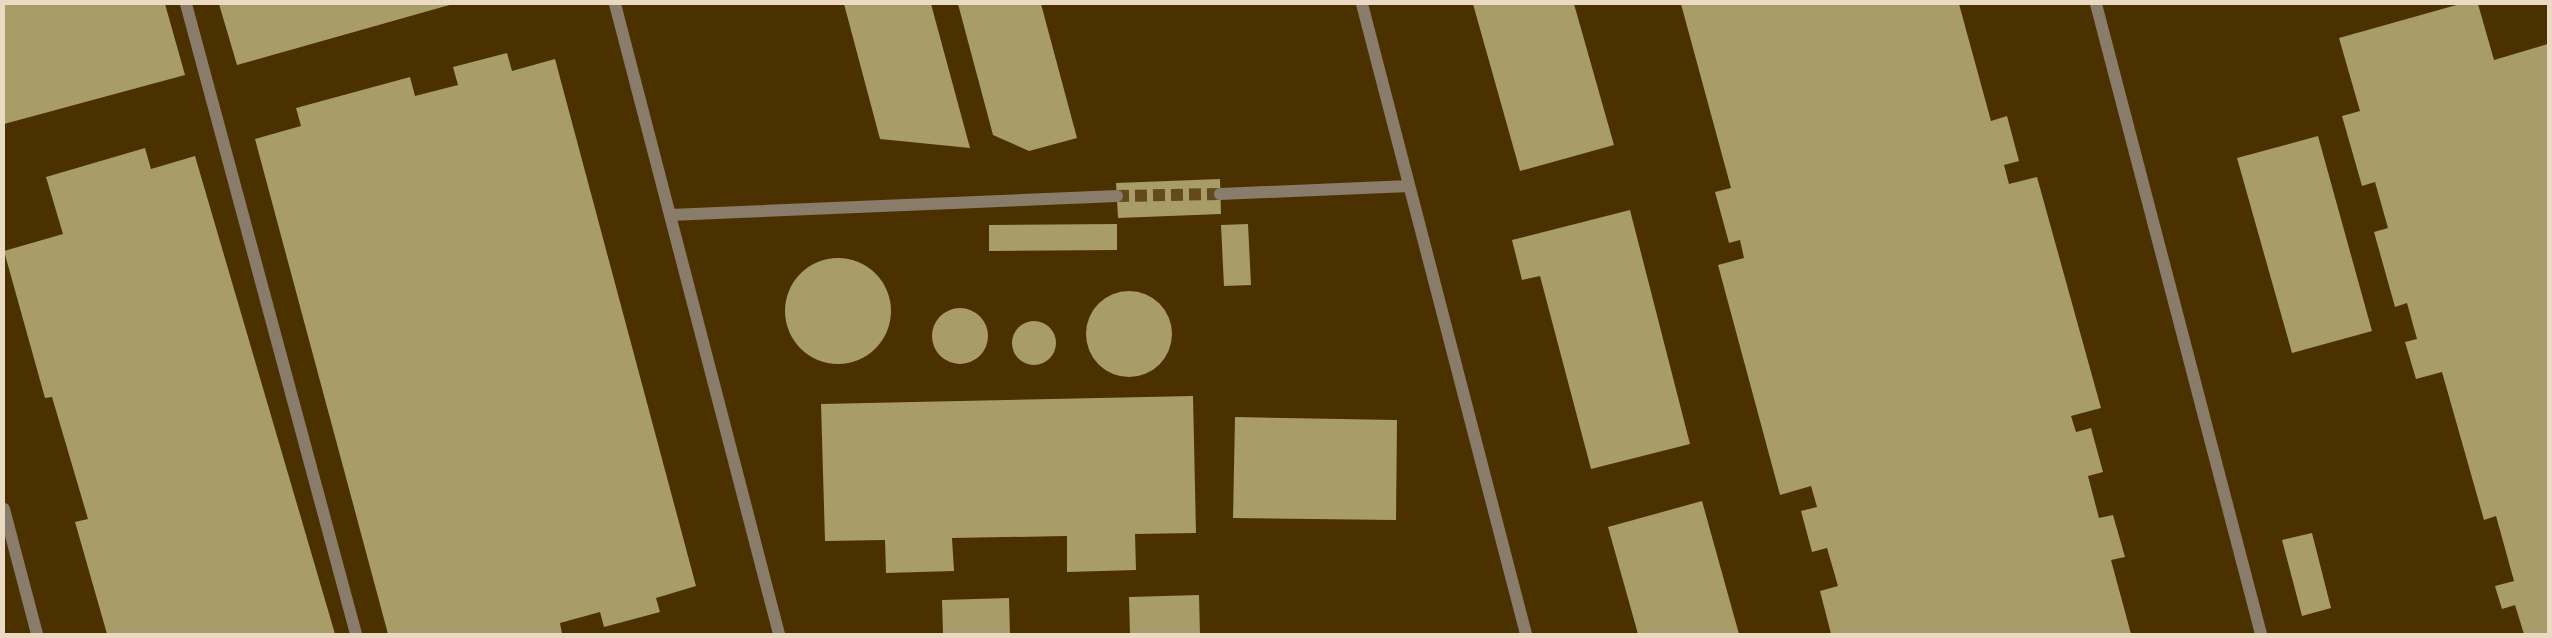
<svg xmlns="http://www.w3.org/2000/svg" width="2552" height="638" font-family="Arial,sans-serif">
  <rect width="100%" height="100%" fill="#4b3000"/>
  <!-- building -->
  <path fill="#a89c68" d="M4,4H165L185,75L4,124Z
    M219,4H453L237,65Z
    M844,4H931L970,148L880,139Z
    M958,4H1041L1077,138L1029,151L993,135Z
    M1473,4H1574L1614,145L1520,171Z
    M1681,4H1959L1991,121L2007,116L2019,161L2004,165L2009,184L2037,177L2101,408L2071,416L2076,432L2091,428L2103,472L2088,476L2099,518L2113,515L2125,557L2111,560L2131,634H1831L1820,591L1838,586L1827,548L1812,552L1801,511L1817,507L1811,486L1780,495L1718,265L1744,258L1740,240L1729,243L1715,192L1731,188Z
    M2460,4H2478L2494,60L2548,44V634H2524L2515,605L2502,609L2495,586L2514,581L2496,516L2484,520L2442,372L2416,379L2405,342L2417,339L2407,303L2395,307L2374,232L2388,228L2375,182L2362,186L2342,116L2360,111L2339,38Z
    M507,53L512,71L555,59L696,586L656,598L660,612L604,627L600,612L560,623L562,634H388L255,139L301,126L296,108L410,77L415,96L458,85L453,67Z
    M2318,136L2372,331L2292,353L2237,158Z
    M145,148L151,169L195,156L335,634H107L75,522L88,519L52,397L45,398L4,251L63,234L46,177Z
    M1220,179L1221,214L1118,218L1116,183Z
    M1630,210L1690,444L1591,469L1540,276L1522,280L1512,240Z
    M1117,224V250L989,251V225Z
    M1248,224L1251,285L1224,286L1221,225Z
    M785 311a53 53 0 1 1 106 0a53 53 0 1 1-106 0Z
    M1086 334a43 43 0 1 1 86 0a43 43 0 1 1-86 0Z
    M932 336a28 28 0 1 1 56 0a28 28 0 1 1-56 0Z
    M1012 343a22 22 0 1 1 44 0a22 22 0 1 1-44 0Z
    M1193,396L1196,533L1135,534L1136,570L1067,572V536L952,538L954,571L886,573L885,540L825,541L821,404Z
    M1235,417L1397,420L1396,520L1233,518Z
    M1702,501L1739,634H1638L1608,527Z
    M2312,533L2331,608L2302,616L2282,540Z
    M1199,595L1200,634H1130L1129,597Z
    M1009,598L1010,634H943L942,600Z"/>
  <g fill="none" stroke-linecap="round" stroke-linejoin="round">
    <!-- minor-tunnel -->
    <path stroke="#634a1d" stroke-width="12" stroke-dasharray="12 6" stroke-linecap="butt" d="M1117,196L1220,194"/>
    <!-- minor -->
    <path stroke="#8a7c6a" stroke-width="12" d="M186,4L356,634
      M615,4L779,634
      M1362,4L1526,634
      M2096,4L2261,634
      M1220,194L1409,186
      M670,215L1117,196
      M4,509L37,634"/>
  </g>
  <!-- border -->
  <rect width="2552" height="638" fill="none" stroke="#eadac3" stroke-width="10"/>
</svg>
